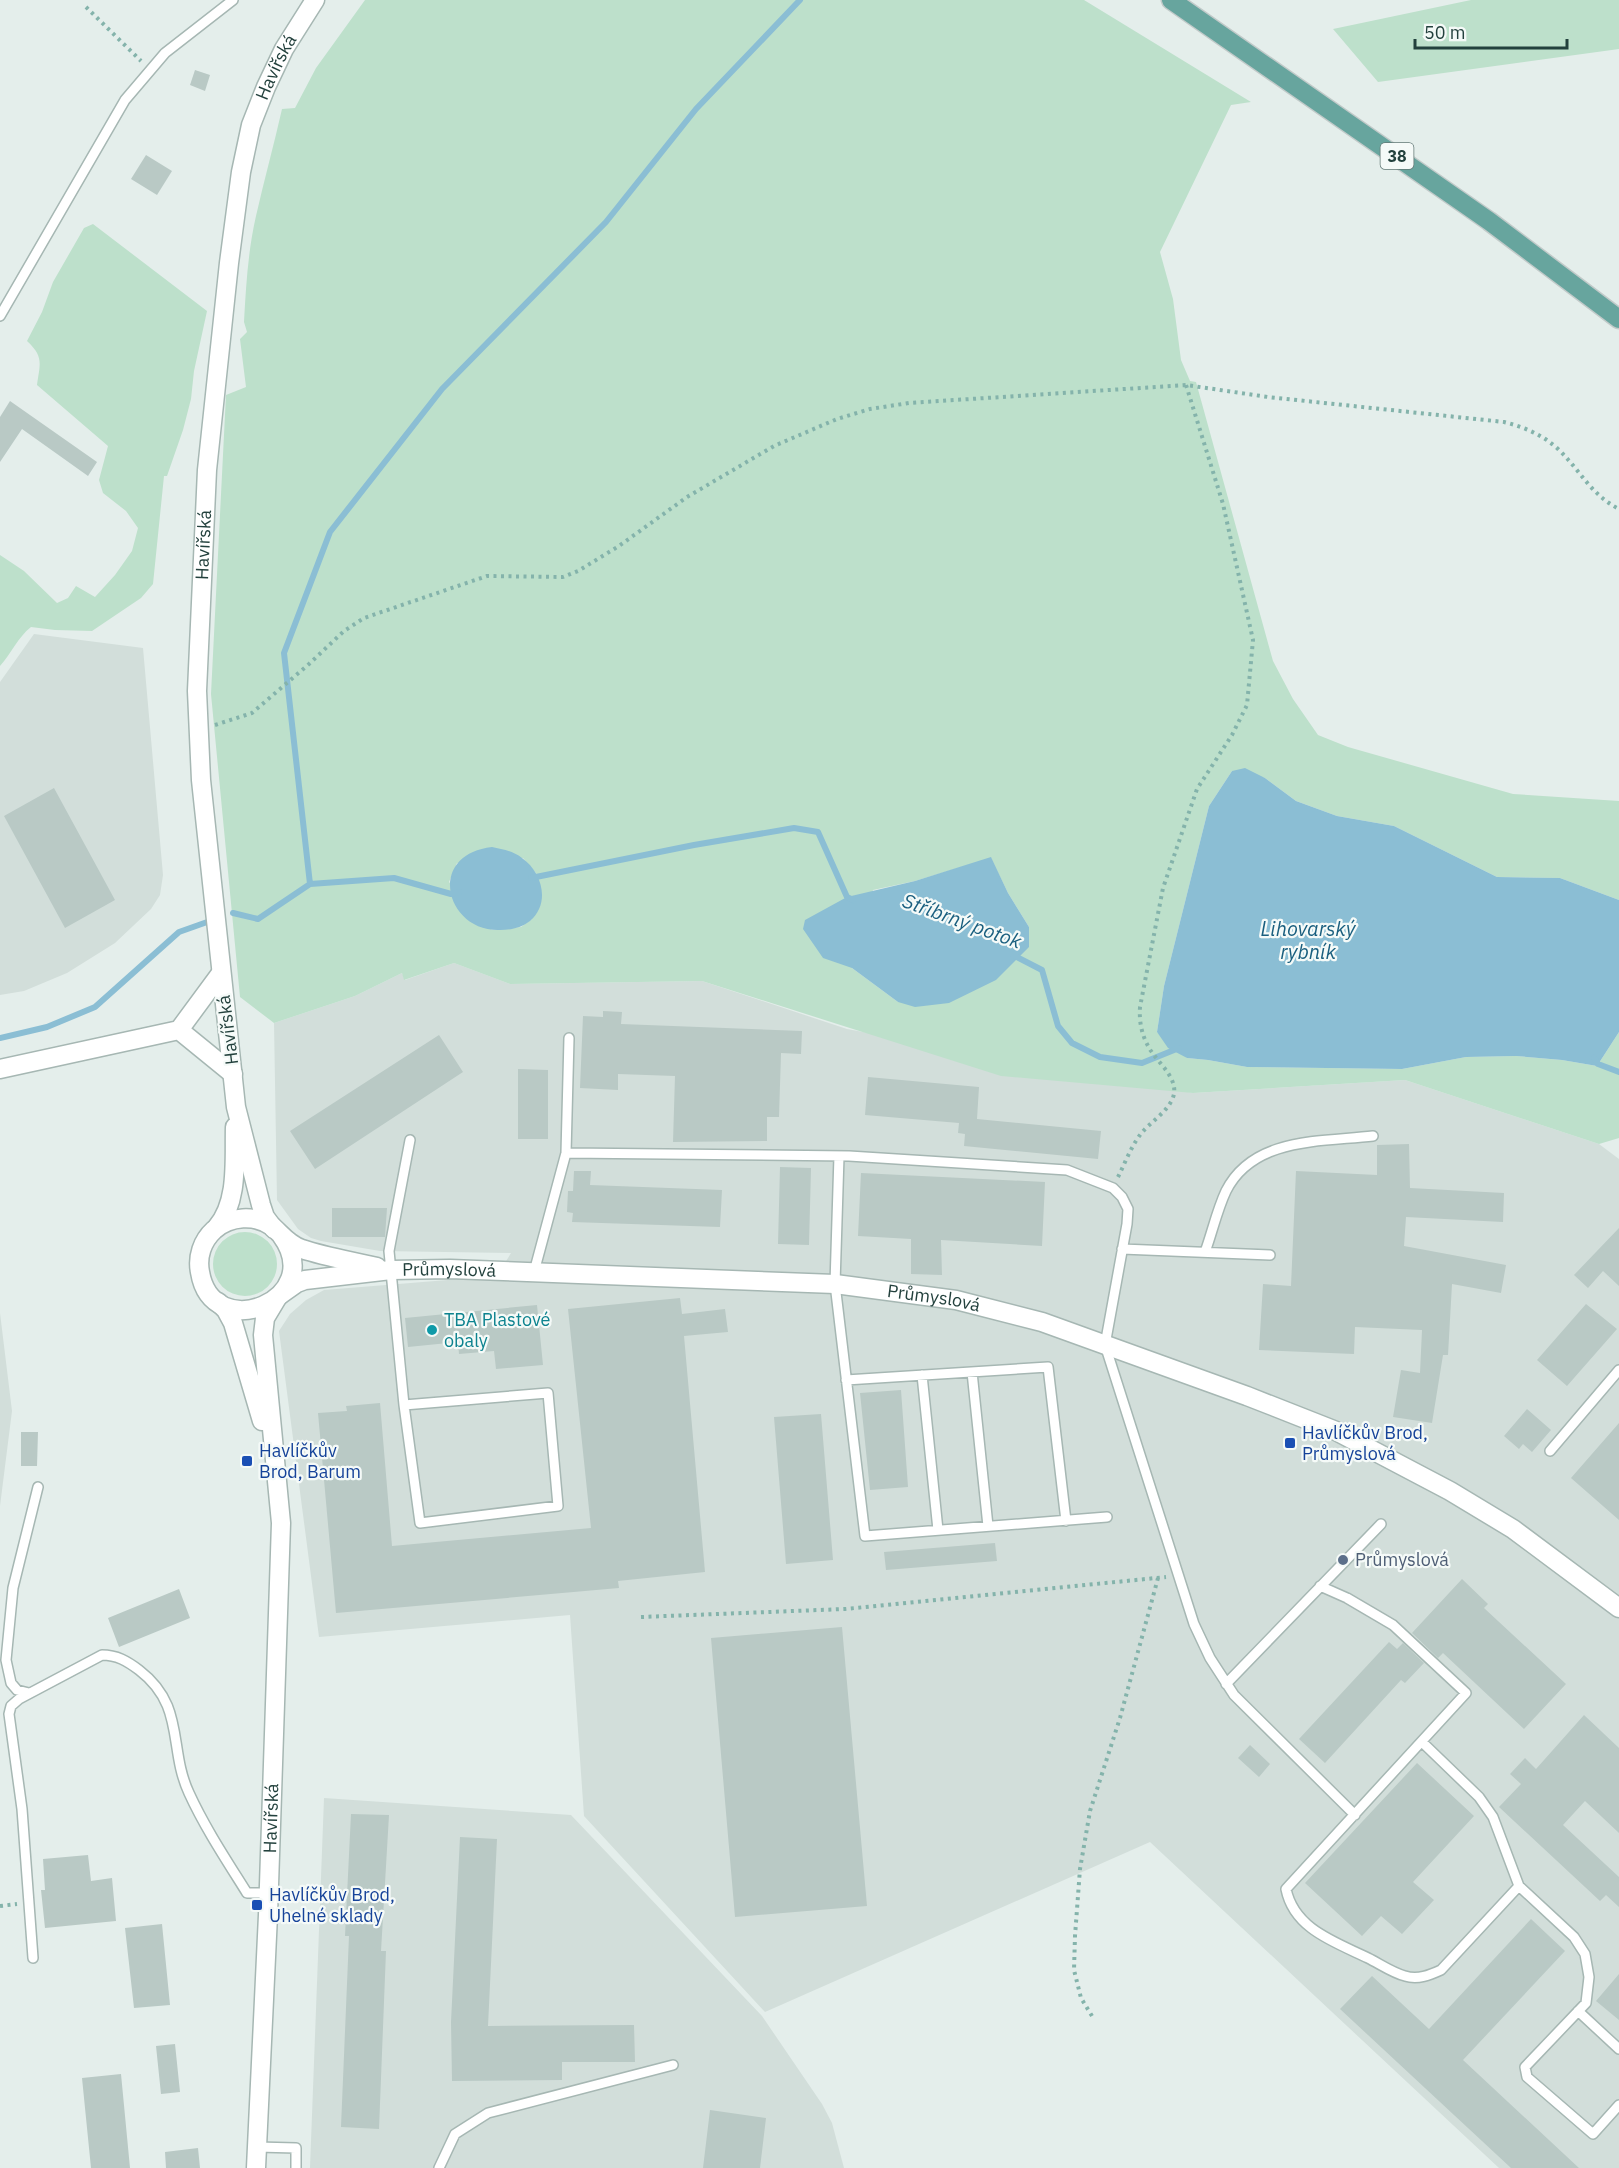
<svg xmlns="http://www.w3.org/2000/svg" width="1619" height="2168" font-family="'IBM Plex Sans',sans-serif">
  <rect width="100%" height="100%" fill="#e4eeeb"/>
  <!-- built -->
  <path fill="#d2deda" d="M34,634L143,648L163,875L160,895L151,909L115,943L67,973L24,991L0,995V682Z
    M454,963L510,984L702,981L847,1029L1193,1093L1405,1080L1599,1144L1619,1159V2168H1499L1150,1842L765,2012L584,1816L570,1615L319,1637L279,1331L290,1314L306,1300L324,1290L497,1276L511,1253L380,1251L321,1241L311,1238L298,1229L277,1200L274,1023L355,996L402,973L405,980Z
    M0,1313L12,1411L0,1506Z
    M324,1798L571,1815L762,2016L822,2104L832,2123L844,2168H310Z"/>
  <!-- green -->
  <path fill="#bde0cb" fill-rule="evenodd" d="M365,0H1084L1251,102L1231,105L1160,252L1173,299L1181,360L1190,381L1196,382L1273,661L1293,699L1318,735L1348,747L1513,794L1619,801V900L1560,878L1497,877L1394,826L1337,816L1296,801L1265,778L1232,771L1209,806L1164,986L1157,1032L1187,1058L1208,1060L1247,1067L1402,1069L1466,1057L1516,1056L1562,1060L1597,1066L1619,1032V1138L1599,1144L1405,1080L1193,1093L1001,1076L702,981L510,984L454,963L404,980L402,973L355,996L274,1023L240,997L211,694L226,395L246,387L240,339L247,332L244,322C246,286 248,251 256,216C264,180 274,145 282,109L295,108L316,68ZM523,858L539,877L532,919L521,927L492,930L449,882L457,863ZM991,858L1008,893L1029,927L898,1002L852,968L873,890L915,881Z
    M1471,0H1619V49L1378,82L1333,29Z
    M93,224L207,311L194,371L191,399L183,430L167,476H164L153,584L141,598L92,631L55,630L31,627C18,637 11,654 0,666V555L24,571L57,603L68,598L76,586L95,597L115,575L132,551L138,528L126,511L103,493L99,480L108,446L37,385C40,363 44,357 27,341L42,312L53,282L84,228Z
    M213 1264a32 32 0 1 1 64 0a32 32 0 1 1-64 0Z"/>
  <!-- water -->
  <path fill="#8bbed4" d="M1245,768L1265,778L1296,801L1337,816L1394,826L1497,877L1560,878L1619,900V1032L1597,1066L1562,1060L1516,1056L1466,1057L1402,1069L1247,1067L1208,1060L1187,1058L1168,1048L1157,1032L1164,986L1209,806L1232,771Z
    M492,847C502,849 513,851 522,858C542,872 551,903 530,921C521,928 511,930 500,930C446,932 425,855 492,847Z
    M991,857L1008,893L1029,927V947L996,980L949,1003L915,1007L898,1002L852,968L823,958L803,929L805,920L847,897L915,881Z"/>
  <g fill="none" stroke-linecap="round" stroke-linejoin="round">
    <!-- stream -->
    <path stroke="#8bbed4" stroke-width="6" d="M531,878L694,845L794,828L818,832L847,897L853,900
      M310,884L284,653L330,532L442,389L606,222L696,109L800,0
      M233,913L258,919L310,884L394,878L451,894L459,892
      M1013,955L1042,970L1058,1026L1072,1043L1100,1057L1142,1063L1179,1048
      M0,1038L47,1027L95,1007L179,932L210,921
      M1594,1058L1598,1064L1619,1072"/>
  </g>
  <!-- building -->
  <path fill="#b9c9c5" d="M195,70L210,75L205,91L190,85Z
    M146,155L172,171L157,195L131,179Z
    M10,401L97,462L88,476L22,429L0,462V417Z
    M54,788L115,900L65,928L4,816Z
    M603,1011L622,1012L621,1024L802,1031L801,1054L781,1053L779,1117H767V1141L673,1142L675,1076L618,1074V1090L580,1088L583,1016L603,1017Z
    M439,1035L463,1072L315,1169L290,1131Z
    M518,1069L548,1070V1139H518Z
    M868,1077L979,1087L977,1119L1101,1131L1098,1159L964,1146L965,1134L958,1133L959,1123L865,1115Z
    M1409,1144L1410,1188L1504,1193L1503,1222L1406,1217L1404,1246L1506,1265L1501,1293L1452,1284L1448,1355H1443L1432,1423L1393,1417L1401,1370L1420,1373L1422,1330L1355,1327L1354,1354L1259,1350L1263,1284L1291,1286L1296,1171L1377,1175V1145Z
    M780,1167L811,1168L809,1245L778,1244Z
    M574,1171H591L590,1185L722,1190L720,1227L572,1222L573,1213L567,1212L568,1191H573Z
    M861,1173L1045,1182L1042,1246L941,1240L942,1275L911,1274V1239L858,1236Z
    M332,1208H387L385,1237H332Z
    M1619,1228V1286L1603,1271L1588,1288L1574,1275Z
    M680,1298L682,1314L725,1309L728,1332L684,1336L705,1572L618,1581L619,1588L336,1613L318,1413L347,1411L346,1406L380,1403L392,1546L591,1528L568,1309Z
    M1586,1304L1617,1329L1567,1386L1537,1360Z
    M537,1305L543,1365L496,1369L494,1351L459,1354L458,1342L408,1347L405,1318Z
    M901,1390L908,1487L870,1490L860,1393Z
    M1527,1409L1551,1430L1532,1452L1523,1444L1519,1449L1504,1436Z
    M821,1414L833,1560L786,1564L774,1417Z
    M1619,1423V1520L1571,1478Z
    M21,1432H38L37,1466H21Z
    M995,1543L997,1561L886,1570L884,1552Z
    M1462,1579L1488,1604L1484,1608L1566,1684L1524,1729L1443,1653L1438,1658L1412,1633Z
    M179,1589L190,1618L119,1647L108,1618Z
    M842,1627L867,1906L735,1917L711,1638Z
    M1389,1642L1397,1649L1403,1643L1424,1663L1405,1683L1401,1680L1325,1763L1299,1739Z
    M1584,1715L1619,1748V1833L1585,1801L1563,1825L1619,1877V1907L1606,1895L1600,1901L1499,1807L1521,1784L1510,1774L1525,1758L1536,1769Z
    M1250,1745L1270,1764L1259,1777L1238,1758Z
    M1417,1763L1474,1816L1413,1882L1434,1900L1402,1934L1381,1916L1362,1936L1305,1883Z
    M351,1814L389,1815L381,1951H386L379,2129L341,2127L349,1936H345Z
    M460,1837L497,1839L488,2026L634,2025L635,2062H562V2080L452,2081L451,2022Z
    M88,1855L91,1881L112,1878L116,1921L45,1928L41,1890H45L43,1859Z
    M1531,1919L1565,1951L1463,2060L1579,2168H1511L1340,2009L1372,1976L1429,2029Z
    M162,1924L170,2005L134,2008L125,1928Z
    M1619,1974V2020L1596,2001Z
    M175,2044L180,2092L161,2094L156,2046Z
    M121,2074L130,2168H91L82,2078Z
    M710,2110L766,2118L760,2168H703Z
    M198,2148L200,2168H166L165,2152Z"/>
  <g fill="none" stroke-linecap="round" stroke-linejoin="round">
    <defs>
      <path id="service" d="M0,316L125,100L165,53L233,0
        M566,1153L849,1156L1067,1170L1113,1188L1122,1197L1128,1209L1127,1224L1105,1345L1194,1624L1210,1658L1234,1695L1355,1815
        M839,1156L835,1284L865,1536L1107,1517
        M1122,1249L1270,1255
        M1205,1252C1212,1233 1217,1210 1226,1191C1253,1137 1321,1142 1373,1136
        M534,1272L566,1153L569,1038
        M972,1372L988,1526
        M922,1375L938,1530
        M846,1380L1048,1367L1066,1521
        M404,1405L548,1393L558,1506L420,1523L404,1405L389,1251L410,1140
        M1550,1451L1619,1370
        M1320,1586L1347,1598L1393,1625L1466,1693L1286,1889C1294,1929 1335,1942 1368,1958C1380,1964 1393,1973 1405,1976C1418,1980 1430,1975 1441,1970L1519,1886
        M1226,1684L1381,1524
        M29,1693L17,1690L11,1683L6,1660L13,1588L38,1487
        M1422,1742L1479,1797L1493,1817L1519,1886L1574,1937L1585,1954L1589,1977L1586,2003L1525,2067L1527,2077L1593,2134L1619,2105
        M33,1958L22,1809L9,1714L11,1706L19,1699L102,1655C117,1655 127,1661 139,1670C186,1706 168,1748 189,1793C205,1828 227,1861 247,1893H269
        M1578,2011L1619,2049
        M257,2147L296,2148V2168
        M439,2168L455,2134L488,2113L673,2065"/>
      <path id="minor" d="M179,1030L233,1074
        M0,1069L179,1030L221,973"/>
      <g id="tertiary">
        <path d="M217,1227C239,1201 234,1159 235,1127"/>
        <path id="s1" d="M274,1229L265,1217L261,1205L236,1107L201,780L197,691L207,470L229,263L241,172L251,125L266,87L284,49L315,0"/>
        <path d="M281,1235C329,1300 212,1346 200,1272C197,1257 202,1241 214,1230C230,1216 255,1214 273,1227C282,1235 289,1245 302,1249C326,1257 352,1261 377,1267"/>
        <path id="s2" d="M280,1295L297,1283L305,1280L391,1270L450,1269L835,1284L956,1300L1042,1322L1247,1396L1336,1431L1450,1491L1513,1529L1619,1608"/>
        <path d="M218,1302L226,1310L233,1323L262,1421"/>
        <path id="s3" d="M256,2168L268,1915L281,1523L263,1335L265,1318L277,1298"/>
      </g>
      <path id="primary" d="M1171,0L1489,221L1619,319"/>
    </defs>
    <!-- service casing -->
    <use href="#service" stroke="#a6b7b3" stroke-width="12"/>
    <!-- minor casing -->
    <use href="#minor" stroke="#a6b7b3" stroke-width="21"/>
    <!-- tertiary casing -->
    <use href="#tertiary" stroke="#a6b7b3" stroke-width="21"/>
    <!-- primary casing -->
    <use href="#primary" stroke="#c1cac9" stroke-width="21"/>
    <!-- path -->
    <path stroke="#84b3ab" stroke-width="4" stroke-dasharray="3 4.5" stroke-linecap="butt" d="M86,7L141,61
      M215,725L252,713L309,664L344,631L364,618L487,576L563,577L578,571L619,546L687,497L774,446L837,419L870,409L909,403L1186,385L1268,397L1504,422C1524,427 1543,435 1558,449C1581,471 1590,494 1619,509
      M1118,1177C1125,1163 1131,1147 1140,1135C1149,1123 1165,1114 1172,1100C1181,1081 1161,1066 1151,1051C1142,1037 1139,1023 1140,1007L1163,888L1197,789L1232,735L1247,705L1253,640L1223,504L1186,385
      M641,1617L845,1609L1166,1577
      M0,1906L17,1904
      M1092,2016L1081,1998L1074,1970L1075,1936L1080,1869L1090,1811L1120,1718L1158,1578"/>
    <!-- service -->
    <use href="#service" stroke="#fff" stroke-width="9"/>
    <!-- minor -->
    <use href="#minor" stroke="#fff" stroke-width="18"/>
    <!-- tertiary -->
    <use href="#tertiary" stroke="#fff" stroke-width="18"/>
    <!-- primary -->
    <use href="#primary" stroke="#67a59e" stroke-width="18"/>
  </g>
  <!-- markers -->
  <circle fill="#0f9aa8" stroke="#f5faf8" stroke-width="2" cx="432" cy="1330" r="6"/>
  <g fill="#1a4fb4" stroke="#f5faf8" stroke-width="2">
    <rect x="1284" y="1437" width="12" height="12" rx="3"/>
    <rect x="241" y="1455" width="12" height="12" rx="3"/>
    <rect x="251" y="1899" width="12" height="12" rx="3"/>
  </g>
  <circle fill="#5c6f8a" stroke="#f5faf8" stroke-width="2" cx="1343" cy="1560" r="6"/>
  <g text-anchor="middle" stroke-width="4.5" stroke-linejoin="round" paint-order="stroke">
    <!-- shield labels -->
    <rect fill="#f5faf8" stroke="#627875" stroke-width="1.5" x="1380.5" y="143" width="33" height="26" rx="4.5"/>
    <g font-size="16" font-weight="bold" fill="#23413d">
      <text x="1397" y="162">38</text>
    </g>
    <!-- street labels -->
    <g font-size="18" fill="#23413d" stroke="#f5faf8">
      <text dy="6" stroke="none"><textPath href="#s1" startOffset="1179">Havířská</textPath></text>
      <text dy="6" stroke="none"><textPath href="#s1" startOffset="693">Havířská</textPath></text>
      <text transform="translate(228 1030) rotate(-97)" y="6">Havířská</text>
      <text dy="6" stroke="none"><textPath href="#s2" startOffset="174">Průmyslová</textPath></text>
      <text dy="6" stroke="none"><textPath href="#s2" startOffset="660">Průmyslová</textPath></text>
      <text dy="6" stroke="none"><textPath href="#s3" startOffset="350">Havířská</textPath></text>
    </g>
    <!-- culture labels -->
    <g font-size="18" fill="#0d838f" stroke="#f5faf8" text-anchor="start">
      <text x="444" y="1326">TBA Plastové<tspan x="444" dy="21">obaly</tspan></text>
    </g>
    <!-- transit labels -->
    <g font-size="18" fill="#164399" stroke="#f5faf8" text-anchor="start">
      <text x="1302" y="1439">Havlíčkův Brod,<tspan x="1302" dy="21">Průmyslová</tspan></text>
      <text x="259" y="1457">Havlíčkův<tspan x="259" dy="21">Brod, Barum</tspan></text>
      <text x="269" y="1901">Havlíčkův Brod,<tspan x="269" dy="21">Uhelné sklady</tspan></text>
    </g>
    <!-- service labels -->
    <g font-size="18" fill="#4e5e75" stroke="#f5faf8" text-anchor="start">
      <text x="1355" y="1566">Průmyslová</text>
    </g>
    <!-- water labels -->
    <g font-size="20" font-style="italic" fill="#1a5f7f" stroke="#f5faf8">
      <text transform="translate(962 921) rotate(20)" y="7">Stříbrný potok</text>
      <text x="1308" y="936">Lihovarský<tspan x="1308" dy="23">rybník</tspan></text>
    </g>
  </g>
  <!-- scale -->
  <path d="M1415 39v9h152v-9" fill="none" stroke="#23413d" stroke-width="3"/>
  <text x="1424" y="39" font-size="18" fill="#23413d" stroke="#f5faf8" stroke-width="4.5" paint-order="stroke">50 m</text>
</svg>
